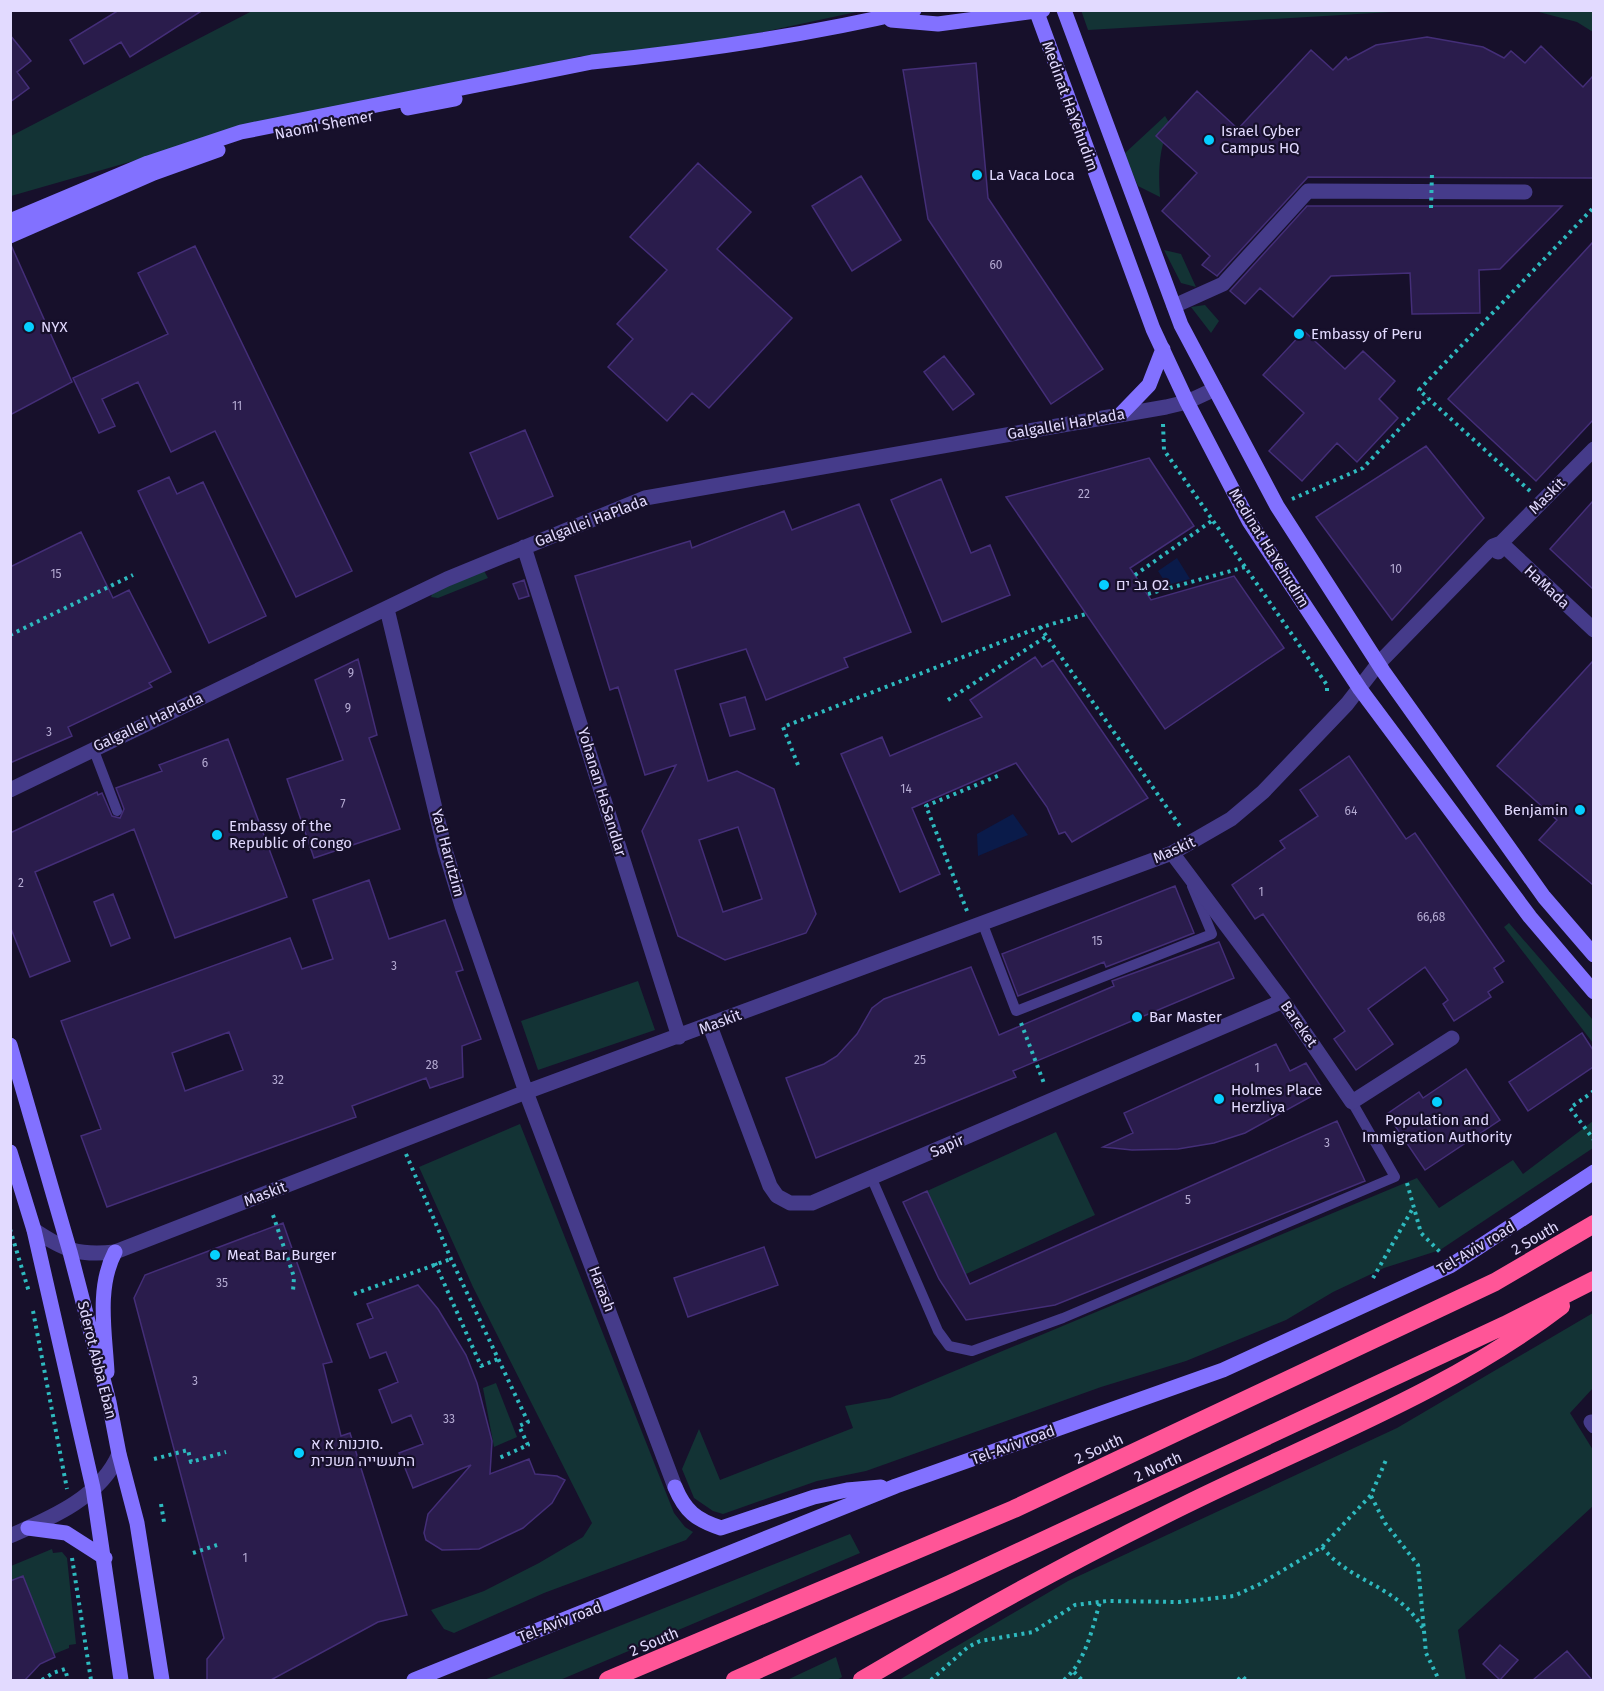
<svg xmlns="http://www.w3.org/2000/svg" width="1604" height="1691" font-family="'Fira Sans',Heebo,sans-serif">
  <rect width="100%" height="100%" fill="#17102b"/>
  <!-- green -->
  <path fill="#133335" d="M1081,10H1408V11L1088,30Z
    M252,11H861L651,56H581L432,92L245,129L11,196V136Z
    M1535,11H1593V32L1577,22Z
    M1165,116L1170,124C1159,148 1158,171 1160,197L1138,186L1124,154Z
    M1164,250L1181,254L1196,287L1181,283Z
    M1205,305L1219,321L1211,333L1191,307Z
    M483,569L488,578L438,598L431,597L432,594Z
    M1509,923L1593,1020V1043L1504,927Z
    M638,981L655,1030L538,1070L521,1021Z
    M1593,1121V1148L1440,1250L1384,1268L1333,1292L1286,1320L1186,1361L1101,1387L866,1471L817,1481L723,1514L713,1511L694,1498L682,1469L699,1429L720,1480L853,1428L845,1406L890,1398L1417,1178L1439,1208L1513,1160L1523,1174Z
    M520,1124L674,1513L685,1527L693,1532L686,1540L544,1593L454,1633L444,1629L431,1610L484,1591L539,1563L583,1537L592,1523L473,1287L419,1167Z
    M1056,1132L1095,1215L942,1285L938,1277L961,1265L927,1191Z
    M1593,1313V1388L1570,1413L1593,1450V1506L1458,1630L1466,1680H899L1068,1581L1397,1428Z
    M496,1383L517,1437L494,1447L483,1388Z
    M850,1534L860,1553L560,1680H484Z
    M52,1549L53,1553L62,1552L67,1558L76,1644L69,1645V1648L54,1654L23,1576L11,1581V1566Z
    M836,1657L842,1677L837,1680H787Z"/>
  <!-- water -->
  <path fill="#0a1b4a" d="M1177,558L1190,579L1167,585L1158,571Z
    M1013,814L1028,835L978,856L977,834Z"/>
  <!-- building -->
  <path fill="#2a1c4c" stroke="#442e78" stroke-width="1.5" fill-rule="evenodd" d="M119,10H203L130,57L121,42L84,64L70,40Z
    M10,35L31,61L17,72L29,88L10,102Z
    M1427,37L1483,47L1504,58L1511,51L1525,63L1541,46L1583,87L1593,76V178L1308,177L1217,276L1202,265L1210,256L1162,211L1197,173L1156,136L1197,91L1238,129L1311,50L1333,70L1346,57L1348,60L1376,45Z
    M976,63L988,198L1103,369L1051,404L928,219L903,70Z
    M698,163L751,212L717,249L792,318L709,408L692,393L667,421L608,367L633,339L617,324L667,270L630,237Z
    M861,176L901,240L852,271L812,206Z
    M1307,206H1562L1500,269L1479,270L1480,313L1412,314L1410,273L1331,276L1293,317L1260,288L1245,304L1230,291Z
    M1593,242V420L1536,481L1448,399Z
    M11,245L72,382L10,415V246Z
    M195,246L352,571L296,597L215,431L171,452L138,382L102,399L115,426L99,433L73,378L168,334L138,273Z
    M1304,331L1345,369L1363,351L1395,381L1379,399L1398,418L1357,462L1337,443L1302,481L1269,451L1304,413L1263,375Z
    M944,356L974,394L953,410L924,372Z
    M525,430L553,496L498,519L470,453Z
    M1426,446L1484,518L1392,620L1316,517Z
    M1149,458L1194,526L1130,568L1151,600L1234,576L1284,648L1165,729L1006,497Z
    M169,477L177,494L203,482L266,616L209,643L138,491Z
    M941,479L971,553L990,545L1010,595L942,622L891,500Z
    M1593,501V589L1550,549Z
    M859,504L911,632L844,658L848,667L766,700L746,649L675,670L708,781L737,771L774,789L816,914L806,933L725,960L678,936L642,831L676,765L645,775L618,687L610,690L575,576L690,541L692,548L784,511L792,530ZM738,827L762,899L723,912L699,840Z
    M81,532L113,598L129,590L171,672L149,683L152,687L68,727L72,736L10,763V567Z
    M524,580L529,596L519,599L513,584Z
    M1035,657L1042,667L1053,660L1148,798L1072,842L1065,832L1059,834L1047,807L1016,763L912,808L940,874L900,892L841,754L882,737L890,756L982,717L970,700Z
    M358,659L377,735L369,738L400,829L314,858L287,779L343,760L315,680Z
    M1593,661V885L1539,840L1557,820L1497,766Z
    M745,697L755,729L730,736L720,704Z
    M228,739L287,897L175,938L134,829L35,872L70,961L30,977L10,926V833L97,792L98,795L102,793L112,816L120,818L124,809L116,788L162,771L159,765Z
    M1349,756L1406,839L1415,833L1504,961L1494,968L1503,982L1488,992L1491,997L1454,1021L1443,1004L1448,1000L1425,967L1368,1009L1393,1044L1356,1070L1334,1039L1345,1031L1263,914L1255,919L1232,885L1285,848L1280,841L1318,816L1300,790Z
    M369,880L389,939L445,920L463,970L456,972L481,1039L462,1046L463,1077L430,1088L426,1078L352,1106L356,1117L107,1207L81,1136L101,1129L61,1021L290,938L302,969L333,959L313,900ZM229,1032L243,1070L185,1091L172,1053Z
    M1175,886L1194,933L1106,967L1104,962L1018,996L1002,954Z
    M113,894L130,938L111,946L94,902Z
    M1219,942L1234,978L1013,1071L1016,1077L816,1158L786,1078L824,1064L837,1056L857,1034L872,1008L884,999L971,967L999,1035L1114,986L1112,981Z
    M1582,1033L1593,1050V1067L1528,1111L1509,1082Z
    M1276,1044L1290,1071L1306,1063L1323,1090L1245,1133L1214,1143L1178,1149L1132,1150L1103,1147L1133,1133L1124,1113Z
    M1466,1069L1500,1120L1425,1170L1387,1114L1419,1092L1423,1098Z
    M1337,1121L1365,1181L1055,1305L966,1320L939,1279L903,1202L927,1191L970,1284Z
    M283,1223L332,1362L323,1364L341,1436L350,1433L407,1615L378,1622L271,1680H207V1659L224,1638L134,1298L145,1275Z
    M764,1247L778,1285L688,1317L674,1278Z
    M418,1285L438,1309L466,1355L477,1383L492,1441L490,1474L529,1459L535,1474L557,1476L565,1480L552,1503L523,1528L479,1549L442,1550L426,1540L424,1533L428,1514L471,1465L413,1488L399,1453L423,1444L411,1415L392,1423L379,1390L398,1382L386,1352L370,1358L357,1324L373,1318L367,1304Z
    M23,1576L55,1657L40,1664L25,1680H10V1581Z
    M1500,1645L1518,1660L1500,1680L1483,1664Z
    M1567,1651L1592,1680H1533Z"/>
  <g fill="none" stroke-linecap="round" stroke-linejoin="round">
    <!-- path -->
    <path stroke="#2ebabf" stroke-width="4" stroke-dasharray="3 4.5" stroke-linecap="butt" d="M1163,424L1164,450L1327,685V692
      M1530,491L1419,390L1594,207
      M1292,499L1363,468L1428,398
      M1135,575L1213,520
      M1148,594L1245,567
      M1040,627L1180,826
      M10,635L133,575
      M948,700L1047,636
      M798,765L783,727L1035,629L1086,614
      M967,911L926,806L1000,775
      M1021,1023L1045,1086
      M1594,1091L1570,1108L1594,1140
      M406,1154L451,1259L528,1422L519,1426L528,1445L497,1459
      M1407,1183L1421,1233L1440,1252
      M273,1215L294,1277L293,1291
      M10,1229L29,1292
      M435,1263L481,1366L498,1359
      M1373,1278L1413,1208
      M354,1294L451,1259
      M33,1311L67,1489
      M154,1459L188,1450L191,1462L226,1452
      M1371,1496L1385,1523L1418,1565L1426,1653L1439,1680
      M161,1504L164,1522
      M1322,1547C1352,1584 1397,1584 1424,1630
      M193,1553L217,1545
      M72,1558L91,1680
      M1074,1672L1082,1680
      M42,1680L53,1673L65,1669L68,1680
      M931,1680L968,1647L980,1641L1033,1632L1075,1605L1107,1601L1179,1602L1207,1599L1234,1596L1260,1584L1322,1547L1371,1495L1386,1460
      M1064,1680C1086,1661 1092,1629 1100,1602
      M1238,1680L1242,1676L1246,1680"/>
    <!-- lane -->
    <path stroke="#453b8a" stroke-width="10" d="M93,748L117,811
      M982,922L1016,1011L1212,934L1192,886
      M872,1179L938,1331L949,1346L972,1351L1063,1318L1395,1177L1352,1102"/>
    <!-- street -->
    <path stroke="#453b8a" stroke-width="15" d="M1174,306L1223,284L1308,191L1525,192
      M1501,543L1594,630
      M524,547L679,1037
      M1498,552L1501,543L1594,449
      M387,609L445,850L462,906L526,1092L675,1487
      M10,790L447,579L645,498L1166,407L1187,402L1215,389
      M1172,853L1283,1001L1352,1102L1452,1038
      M710,1026L770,1186L777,1196L790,1203H812L1283,1001
      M34,1230C64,1250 78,1256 115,1252L526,1092L1172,853L1231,819L1263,792L1347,704L1378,664L1493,546L1501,543
      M1591,1422L1594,1426
      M10,1536C51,1518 101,1497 119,1454"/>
    <!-- secondary -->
    <path stroke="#8271ff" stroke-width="15" d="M1036,10L1153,329L1187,402L1249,521L1360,689L1530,917L1594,992
      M1064,10L1181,325L1277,506L1383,671L1544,897L1594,955
      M891,20L938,24L1043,10
      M408,108L455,99
      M10,221L148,163L241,132L592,62C699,51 809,35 914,10
      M10,236L154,173L218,150
      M1121,414L1149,385L1163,349
      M10,1045L70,1252L109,1402L119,1454L137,1523L162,1680
      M10,1152L34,1230L93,1488L121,1680
      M107,1372C105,1333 96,1288 115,1252
      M675,1487C685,1511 696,1520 721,1528L814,1497L847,1490L881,1487
      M28,1528L66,1533L105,1558
      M414,1680L896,1486L1223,1370L1450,1266L1594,1172"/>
    <!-- highway -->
    <path stroke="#ff5597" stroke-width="18" d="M608,1680L1014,1509L1495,1282L1594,1224
      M735,1680L950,1584L1505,1325L1594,1280
      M862,1680C967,1618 1075,1559 1185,1505C1312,1442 1447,1393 1561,1306"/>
    <!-- path-bridge -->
    <path stroke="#2ebabf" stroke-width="4" stroke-dasharray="3 4.5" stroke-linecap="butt" d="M1431,208L1432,173"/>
  </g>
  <!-- markers -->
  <g fill="#06cfff" stroke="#17102b" stroke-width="2">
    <circle cx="1209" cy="140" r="6"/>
    <circle cx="977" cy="175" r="6"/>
    <circle cx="29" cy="327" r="6"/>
    <circle cx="1299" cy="334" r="6"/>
    <circle cx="1104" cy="585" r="6"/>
    <circle cx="1580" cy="810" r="6"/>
    <circle cx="217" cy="835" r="6"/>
    <circle cx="1137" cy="1017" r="6"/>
    <circle cx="1219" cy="1099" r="6"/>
    <circle cx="1437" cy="1102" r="6"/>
    <circle cx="215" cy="1255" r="6"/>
    <circle cx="299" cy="1453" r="6"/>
  </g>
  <g text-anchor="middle" stroke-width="4.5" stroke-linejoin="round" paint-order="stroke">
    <!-- number labels -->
    <g font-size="12" fill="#b4aad2">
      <text x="996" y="269">60</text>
      <text x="237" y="410">11</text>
      <text x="1084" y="498">22</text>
      <text x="1396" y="573">10</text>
      <text x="56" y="578">15</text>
      <text x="351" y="677">9</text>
      <text x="348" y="712">9</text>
      <text x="49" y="736">3</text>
      <text x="205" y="767">6</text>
      <text x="906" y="793">14</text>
      <text x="343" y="808">7</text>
      <text x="1351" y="815">64</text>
      <text x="21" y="887">2</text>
      <text x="1261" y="896">1</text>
      <text x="1431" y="921">66,68</text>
      <text x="1097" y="945">15</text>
      <text x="394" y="970">3</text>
      <text x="920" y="1064">25</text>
      <text x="432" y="1069">28</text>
      <text x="1257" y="1072">1</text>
      <text x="278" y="1084">32</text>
      <text x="1327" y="1147">3</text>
      <text x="1188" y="1204">5</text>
      <text x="222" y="1287">35</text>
      <text x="195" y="1385">3</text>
      <text x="449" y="1423">33</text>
      <text x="245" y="1562">1</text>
    </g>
    <!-- street labels -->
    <g font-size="15" fill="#e2daff" stroke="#17102b">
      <text transform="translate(1070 106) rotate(70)" y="5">Medinat HaYehudim</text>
      <text transform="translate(324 125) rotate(-11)" y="5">Naomi Shemer</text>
      <text transform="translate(1066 424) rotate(-10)" y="5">Galgallei HaPlada</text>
      <text transform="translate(1547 496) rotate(-45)" y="5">Maskit</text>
      <text transform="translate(591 521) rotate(-21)" y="5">Galgallei HaPlada</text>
      <text transform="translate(1269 548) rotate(58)" y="5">Medinat HaYehudim</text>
      <text transform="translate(1547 587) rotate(43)" y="5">HaMada</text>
      <text transform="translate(148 722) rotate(-25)" y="5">Galgallei HaPlada</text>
      <text transform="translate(602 792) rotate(73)" y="5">Yohanan HaSandlar</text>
      <text transform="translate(1174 850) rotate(-24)" y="5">Maskit</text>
      <text transform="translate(448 853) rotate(75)" y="5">Yad Harutzim</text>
      <text transform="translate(720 1022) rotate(-21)" y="5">Maskit</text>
      <text transform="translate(1299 1024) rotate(55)" y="5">Bareket</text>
      <text transform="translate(947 1146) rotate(-24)" y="5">Sapir</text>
      <text transform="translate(265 1194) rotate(-21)" y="5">Maskit</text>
      <text transform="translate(1535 1238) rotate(-30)" y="5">2 South</text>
      <text transform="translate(1476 1248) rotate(-31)" y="5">Tel-Aviv road</text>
      <text transform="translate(602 1289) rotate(69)" y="5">Harash</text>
      <text transform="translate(97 1360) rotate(76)" y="5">Sderot Abba Eban</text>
      <text transform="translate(1013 1445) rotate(-20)" y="5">Tel-Aviv road</text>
      <text transform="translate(1099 1449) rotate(-25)" y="5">2 South</text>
      <text transform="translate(1158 1467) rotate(-25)" y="5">2 North</text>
      <text transform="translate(560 1622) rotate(-21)" y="5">Tel-Aviv road</text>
      <text transform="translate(654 1642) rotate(-23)" y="5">2 South</text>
    </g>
    <!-- poi labels -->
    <g font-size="15" fill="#e2daff" stroke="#17102b" text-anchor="start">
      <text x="1221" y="136">Israel Cyber<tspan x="1221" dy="17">Campus HQ</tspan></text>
      <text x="989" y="180">La Vaca Loca</text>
      <text x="41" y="332">NYX</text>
      <text x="1311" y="339">Embassy of Peru</text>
      <text x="1116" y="590">גב ים O2</text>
      <text x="1568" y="815" text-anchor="end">Benjamin</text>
      <text x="229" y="831">Embassy of the<tspan x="229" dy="17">Republic of Congo</tspan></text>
      <text x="1149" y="1022">Bar Master</text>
      <text x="1231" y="1095">Holmes Place<tspan x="1231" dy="17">Herzliya</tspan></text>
      <text x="1437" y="1125" text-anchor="middle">Population and<tspan x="1437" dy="17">Immigration Authority</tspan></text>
      <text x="227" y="1260">Meat Bar Burger</text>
      <text x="311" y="1449">סוכנות א א.<tspan x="311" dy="17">התעשייה משכית</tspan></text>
    </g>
  </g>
  <!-- border -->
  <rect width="1604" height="1691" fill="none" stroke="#e2daff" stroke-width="24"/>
</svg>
